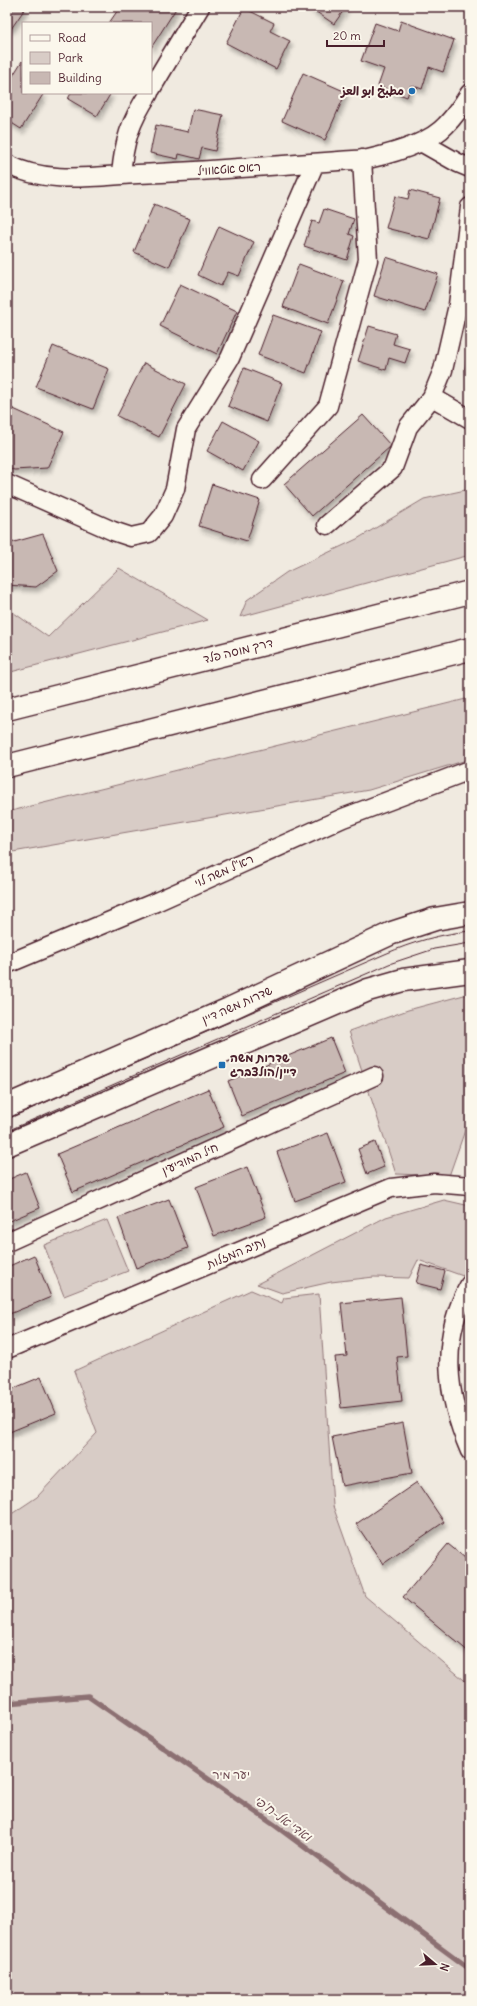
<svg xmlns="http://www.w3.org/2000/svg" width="477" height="2006" font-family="Delius,'Playpen Sans Arabic','Playpen Sans Hebrew',sans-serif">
  <defs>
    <filter id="shadow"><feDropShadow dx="2.5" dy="4.5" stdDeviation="2" flood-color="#0004"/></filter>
  </defs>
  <rect width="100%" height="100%" fill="#f0eae0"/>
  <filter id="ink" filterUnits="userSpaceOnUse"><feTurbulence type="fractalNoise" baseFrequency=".025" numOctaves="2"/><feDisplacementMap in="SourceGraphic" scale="8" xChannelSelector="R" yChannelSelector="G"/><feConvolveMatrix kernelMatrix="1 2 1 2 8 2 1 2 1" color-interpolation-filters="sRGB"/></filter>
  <g filter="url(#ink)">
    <!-- green -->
    <path fill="#d8ccc6" stroke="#917678" d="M470,489V555L240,617L247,600L287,572L357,539L424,499Z
      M119,568L208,620L7,673V608L48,637Z
      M470,698V759L369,790L7,853V812Z
      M464,995H470V1116L449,1176L396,1174L349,1031L408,1010Z
      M444,1200L470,1206V1263L463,1276L418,1260L409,1278L374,1277L331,1282L282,1293L257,1284L386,1217Z
      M107,1220L128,1271L64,1296L44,1245Z
      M251,1290L282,1303L284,1298L319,1294L333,1506L365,1596L470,1685V1999H7V1517L37,1497L97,1433L74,1371Z"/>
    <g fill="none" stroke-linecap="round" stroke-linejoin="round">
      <!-- stream -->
      <path stroke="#8c6f72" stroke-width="5.5" d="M7,1703L88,1696L276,1826L470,1969"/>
    </g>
    <!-- building -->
    <path fill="#c8b8b3" stroke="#4a1f2b" filter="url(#shadow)" d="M7,7H26L11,29L7,27Z
      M120,7H177L151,48V23H109Z
      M309,7H346L334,24Z
      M244,8L274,23L270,31L290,41L276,69L226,43Z
      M401,21L454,40L443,72L429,67L422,89L411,85L407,97L378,86L384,69L361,61L375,23L398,31Z
      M22,61L23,62V93H44L21,129L7,120V85Z
      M303,73L346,92L325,140L282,121Z
      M71,93H111L97,116L68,99Z
      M193,109L223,115L215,151L202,148L199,159L179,154L178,159L150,153L156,125L188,132Z
      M410,190L440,198L429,239L386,228L395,196L408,199Z
      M154,204L190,219L169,267L134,252Z
      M324,209L354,219L349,234L354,236L347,260L304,246L312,221L319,223Z
      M219,226L254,242L239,276L228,272L221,286L198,275Z
      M386,257L438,274L425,312L374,296Z
      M299,264L344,281L328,324L283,307Z
      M180,284L237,311L217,354L160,326Z
      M273,315L321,332L306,373L258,355Z
      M369,326L396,334L393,344L410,349L405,363L389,358L386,370L358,361Z
      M470,338V369H465Z
      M53,346L109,369L93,409L36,387Z
      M144,363L186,384L159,437L117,416Z
      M244,368L282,383L267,422L228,406Z
      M7,406L64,432L47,468L14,470L7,467Z
      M363,415L391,446L312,516L284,484Z
      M223,421L259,441L243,471L207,451Z
      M212,484L260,500L247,541L199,526Z
      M43,534L58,571L36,587L7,585V544Z
      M331,1038L345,1073L242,1116L228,1081Z
      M208,1089L224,1127L73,1192L57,1154Z
      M328,1133L346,1182L295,1201L277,1152Z
      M375,1142L384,1167L367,1174L358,1149Z
      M247,1167L266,1217L214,1236L196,1187Z
      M26,1172L40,1208L7,1222V1180Z
      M169,1199L188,1248L136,1268L118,1218Z
      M34,1255L51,1297L7,1315V1267Z
      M421,1265L445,1271L440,1289L416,1283Z
      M401,1297L407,1356L397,1357L402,1401L341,1408L335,1357L347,1356L341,1303Z
      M41,1377L56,1413L7,1433V1391Z
      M403,1423L412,1473L342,1486L332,1437Z
      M417,1482L444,1522L383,1564L356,1524Z
      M448,1544L470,1562V1653L403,1597Z"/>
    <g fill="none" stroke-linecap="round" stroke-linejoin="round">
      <defs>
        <path id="street" d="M151,89L200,7
          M421,142L458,163L470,168
          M7,164C46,185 96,176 138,174C215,171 291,164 368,159C390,154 430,143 446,125C455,116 463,104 470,93
          M121,175C124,141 130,122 149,93
          M432,397L470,419
          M262,480L328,406L368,260L362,159
          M7,484L113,531L131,537L149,533L163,516L175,489L186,429L230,358L315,163
          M327,525L393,468L408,427L432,397L443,370L458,305L470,207
          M7,964L156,902L343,818L470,770
          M7,1242L374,1076
          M470,1284C439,1339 446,1395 470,1451
          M7,1349L391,1188L434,1183L470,1186"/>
        <path id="secondary" d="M7,1106L229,1009L392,933L435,919L470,913
          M7,1145L368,990L403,980L470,971"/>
        <path id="highway" d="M7,709L470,592
          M7,766L470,649"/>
      </defs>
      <!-- street casing -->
      <use href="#street" stroke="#4a1f2b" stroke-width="21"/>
      <!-- secondary casing -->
      <use href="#secondary" stroke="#4a1f2b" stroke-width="25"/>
      <!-- highway casing -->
      <use href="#highway" stroke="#4a1f2b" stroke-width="25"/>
      <!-- street -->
      <use href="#street" stroke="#fbf7ec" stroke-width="18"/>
      <!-- secondary -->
      <use href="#secondary" stroke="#fbf7ec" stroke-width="22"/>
      <!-- highway -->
      <use href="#highway" stroke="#fbf7ec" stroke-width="22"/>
      <!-- tram -->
      <path stroke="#4a1f2b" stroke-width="1" d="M7,1119L385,954C413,942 440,934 470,931
        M7,1131L389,964L434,949L470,943"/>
    </g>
  </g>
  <!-- markers -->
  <g fill="#1f6fb2" stroke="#fbf7ec" stroke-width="1.5">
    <circle cx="412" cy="91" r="4"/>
    <rect x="218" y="1061" width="8" height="8" rx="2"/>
  </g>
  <g text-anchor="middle" stroke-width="4" stroke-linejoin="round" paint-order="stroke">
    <!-- poi labels -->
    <g font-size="12" font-weight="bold" fill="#4a1f2b" stroke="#fbf7ec" text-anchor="end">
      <text x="404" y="95">مطبخ ابو العز</text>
      <text x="230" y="1062" text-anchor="start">שדרות משה<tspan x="230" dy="14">דיין/הולצברג</tspan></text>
    </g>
    <!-- street labels -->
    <g font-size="12" fill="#4a1f2b" stroke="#fbf7ec">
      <text transform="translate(229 169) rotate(-4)" y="4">ראס אטאוויל</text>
      <text transform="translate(238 651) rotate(-14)" y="4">דרך מוסה פלד</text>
      <text transform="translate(224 871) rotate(-24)" y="4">רא"ל משה לוי</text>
      <text transform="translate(237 1005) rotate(-24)" y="4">שדרות משה דיין</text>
      <text transform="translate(190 1159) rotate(-24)" y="4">חיל המודיעין</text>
      <text transform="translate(236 1253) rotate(-23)" y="4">נתיב המזלות</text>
    </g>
    <!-- park labels -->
    <g font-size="12" fill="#6e4a52" stroke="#fbf7ec">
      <text x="231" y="1779">יער מיר</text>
    </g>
    <!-- water labels -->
    <g font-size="13" font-style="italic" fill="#704e55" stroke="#fbf7ec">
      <text transform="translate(283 1818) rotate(36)" y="5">ואדי אל-ח'פי</text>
    </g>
  </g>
  <!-- margin -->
  <rect width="477" height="2006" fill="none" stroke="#fbf7ec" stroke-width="24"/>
  <rect x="12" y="12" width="453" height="1982" fill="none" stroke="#4a1f2b" stroke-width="1.5" filter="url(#ink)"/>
  <!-- legend -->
  <rect x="22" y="22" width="130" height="72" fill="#fbf7ec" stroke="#b4a19f"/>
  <rect x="30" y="35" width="20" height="6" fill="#fbf7ec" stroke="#b4a19f"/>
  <text x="58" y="42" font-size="12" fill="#4a1f2b">Road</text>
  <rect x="30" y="52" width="20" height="12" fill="#d8ccc6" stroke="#b4a19f"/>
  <text x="58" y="62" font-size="12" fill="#4a1f2b">Park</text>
  <rect x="30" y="72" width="20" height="12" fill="#c8b8b3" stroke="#b4a19f"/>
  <text x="58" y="82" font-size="12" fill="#4a1f2b">Building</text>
  <!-- north arrow -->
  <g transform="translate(435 1964) rotate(109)" stroke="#fbf7ec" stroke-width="3" paint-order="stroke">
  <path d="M0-3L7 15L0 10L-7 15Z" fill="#4a1f2b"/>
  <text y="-6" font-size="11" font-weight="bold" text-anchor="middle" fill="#4a1f2b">N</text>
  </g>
  <!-- scale -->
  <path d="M327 40v6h57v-6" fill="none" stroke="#4a1f2b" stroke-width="2"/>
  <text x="333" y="40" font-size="12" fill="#4a1f2b" stroke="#fbf7ec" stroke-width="3" paint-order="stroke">20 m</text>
</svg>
